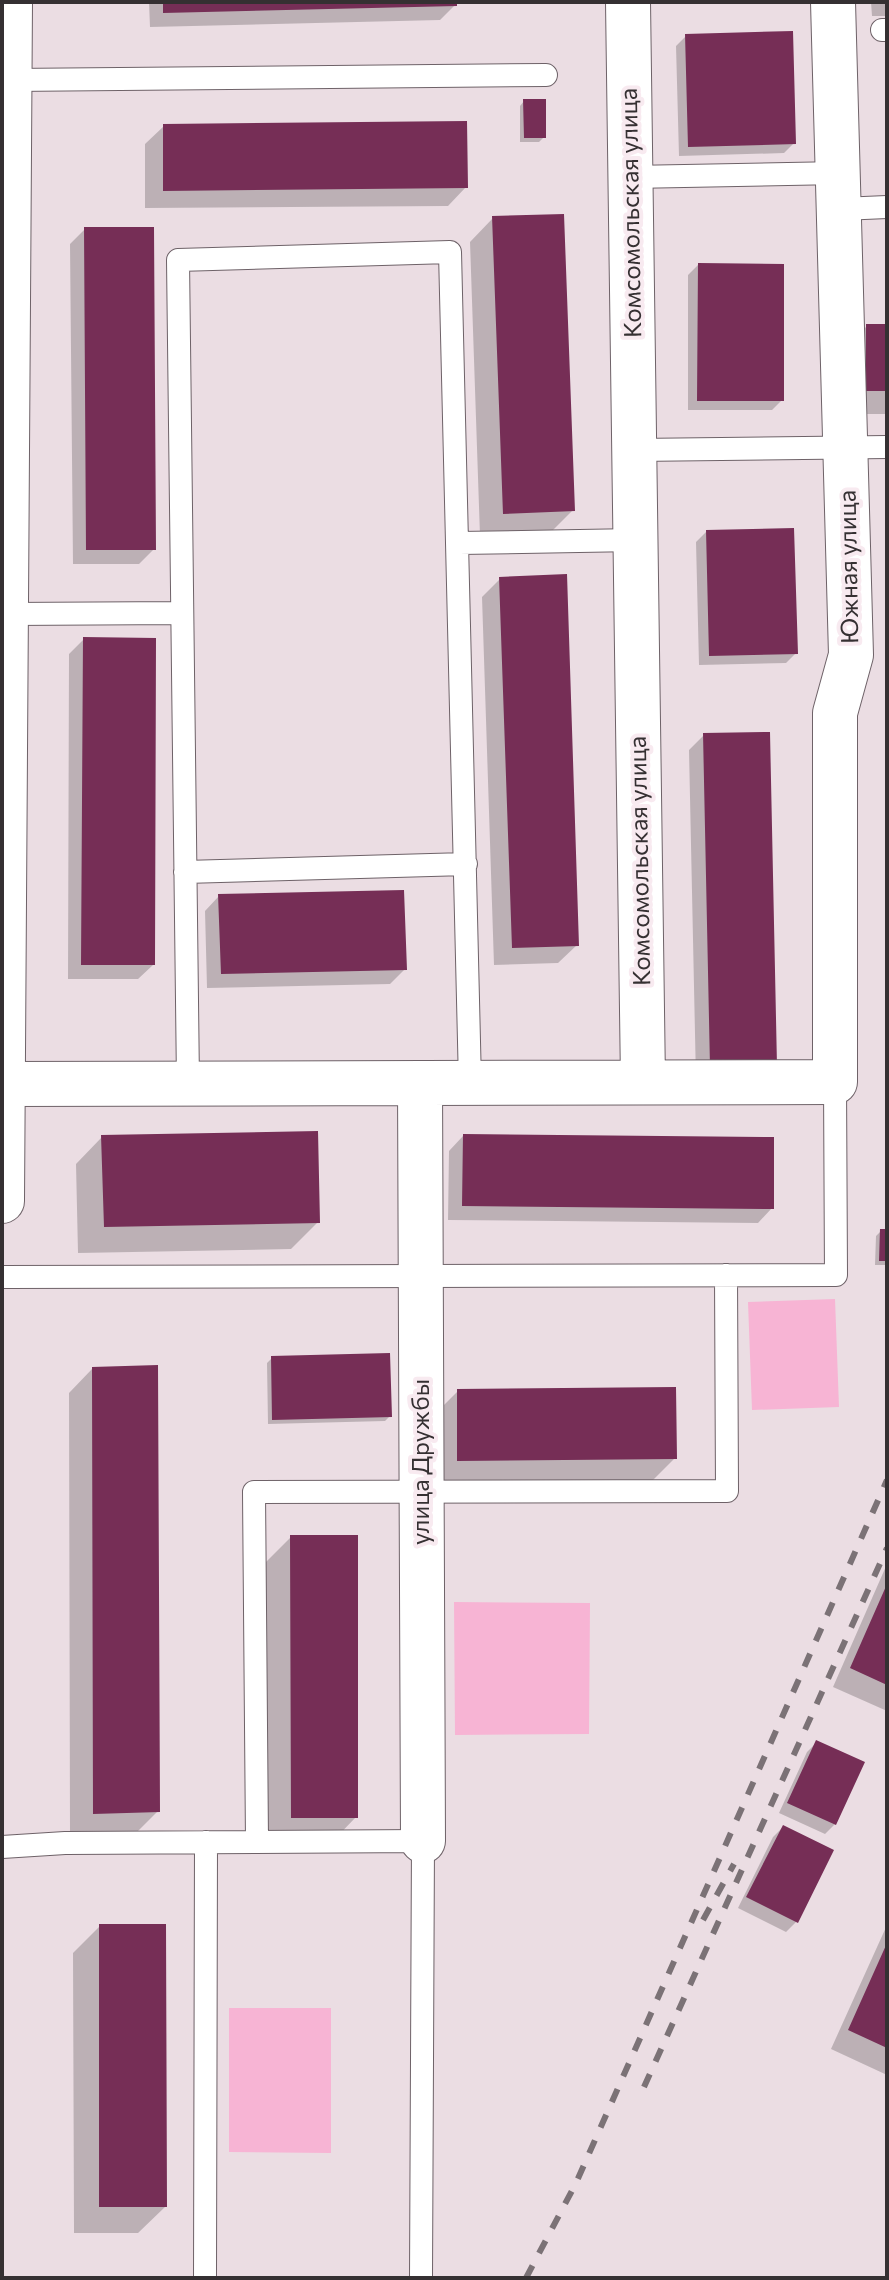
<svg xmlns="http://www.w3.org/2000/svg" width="889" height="2280" font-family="Commissioner,sans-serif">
  <rect width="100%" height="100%" fill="#ebdde3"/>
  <!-- green -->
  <path fill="#f7b4d4" d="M835,1299L839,1407L752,1410L748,1302Z
    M454,1602L590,1603L589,1734L455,1735Z
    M229,2008H331V2153L229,2152Z"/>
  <!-- shadow -->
  <path fill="#0003" d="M149,2H455V5L440,20L150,27Z
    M871,2H887V16H872Z
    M686,36L794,143L784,153L679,156L676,46Z
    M524,101L544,137L539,142H520V106Z
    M164,126L466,187L448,206L145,208V144Z
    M493,218L573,510L550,533L480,536L470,242Z
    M85,229L154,549L139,564H73L70,244Z
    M698,265L782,400L772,410H688V275Z
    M867,326H887V414H843L844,349Z
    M706,532L796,653L786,663L699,665L696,542Z
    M500,579L577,945L558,963L494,965L482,597Z
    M84,639L153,965L138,979H68L69,654Z
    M704,735L775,1065L696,1081L689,750Z
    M219,896L405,969L390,984L207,988L205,911Z
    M463,1136L772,1208L758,1223L448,1220L449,1151Z
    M102,1137L318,1222L291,1249L78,1253L76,1164Z
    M881,1231L887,1232V1265H875L876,1236Z
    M272,1358L390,1416L385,1421L268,1424L267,1363Z
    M92,1369L158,1811L135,1834L70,1836L69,1393Z
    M458,1391L675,1458L648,1485L432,1487L431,1418Z
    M291,1537L356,1817L330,1844H265L264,1564Z
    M887,1564V1711L833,1687Z
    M817,1742L835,1824L825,1834L779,1813L807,1752Z
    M783,1827L796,1922L786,1932L738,1908L773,1837Z
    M887,1925V2075L831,2049Z
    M100,1926L165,2207L138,2233H74L73,1953Z"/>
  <!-- building -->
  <path fill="#762e56" d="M163,2H457V6L163,13Z
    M793,31L796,144L688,147L685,34Z
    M523,99H546V138H524Z
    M467,121L468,188L163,191V124Z
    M564,214L575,511L503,514L492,216Z
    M84,227H154L156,550H86Z
    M698,263L784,264V401H697Z
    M866,324H887V391H866Z
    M794,528L798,654L709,656L706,530Z
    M567,574L579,946L512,948L499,577Z
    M83,637L156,638L155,965H81Z
    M770,732L777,1066L710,1067L703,733Z
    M404,890L407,970L221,974L218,894Z
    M318,1131L320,1223L104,1227L101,1135Z
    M463,1134L774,1137V1209L462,1206Z
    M880,1229H887V1261H879Z
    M390,1353L392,1417L272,1420L271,1356Z
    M158,1365L160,1812L93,1814L92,1367Z
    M676,1387L677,1459L457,1461V1389Z
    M290,1535H358V1818H291Z
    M887,1584V1685L850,1668Z
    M816,1740L865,1762L836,1825L787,1803Z
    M783,1825L834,1850L798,1923L746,1897Z
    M99,1924H166L167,2207H99Z
    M887,1943V2048L848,2030Z"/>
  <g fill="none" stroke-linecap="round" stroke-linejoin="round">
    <defs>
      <path id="service" d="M882,30H887
        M11,80L546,75
        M631,177L840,173
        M841,209L887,207
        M635,450L887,447
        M459,543L636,540
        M8,614L182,613
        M185,872L466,864
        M188,1083L178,260L450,252L470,1083
        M2,1277L836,1275L835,1082
        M257,1842L254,1492L727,1491L726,1275
        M2,1847L65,1843L423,1841L421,2278
        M205,2278L206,1842"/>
      <path id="minor" d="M628,2L643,1082
        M420,1083L423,1841
        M5,1084L835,1082V713L851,655L833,2
        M2,1201L10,2"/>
    </defs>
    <!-- service casing -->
    <use href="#service" stroke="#6e6268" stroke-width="24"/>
    <!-- minor casing -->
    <use href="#minor" stroke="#6e6268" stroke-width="46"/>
    <!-- service -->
    <use href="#service" stroke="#fff" stroke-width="22"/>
    <!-- minor -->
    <use href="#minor" stroke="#fff" stroke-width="44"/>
    <!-- rail -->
    <path stroke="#7b7276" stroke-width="6" stroke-dasharray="14 14" stroke-linecap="butt" d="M703,1920L734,1864
      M644,2087L887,1548
      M526,2278L576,2183L887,1480"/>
  </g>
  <g text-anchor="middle" stroke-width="8" stroke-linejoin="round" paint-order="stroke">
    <!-- street labels -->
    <g font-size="24" fill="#353032" stroke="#f8eaf0">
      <text transform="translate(631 213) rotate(-91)" y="8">Комсомольская улица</text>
      <text transform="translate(849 567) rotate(-91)" y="8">Южная улица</text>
      <text transform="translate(640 861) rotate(-91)" y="8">Комсомольская улица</text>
      <text transform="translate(421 1462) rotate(-90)" y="8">улица Дружбы</text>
    </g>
  </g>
  <!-- border -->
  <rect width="889" height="2280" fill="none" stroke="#353032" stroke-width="8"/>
</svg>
